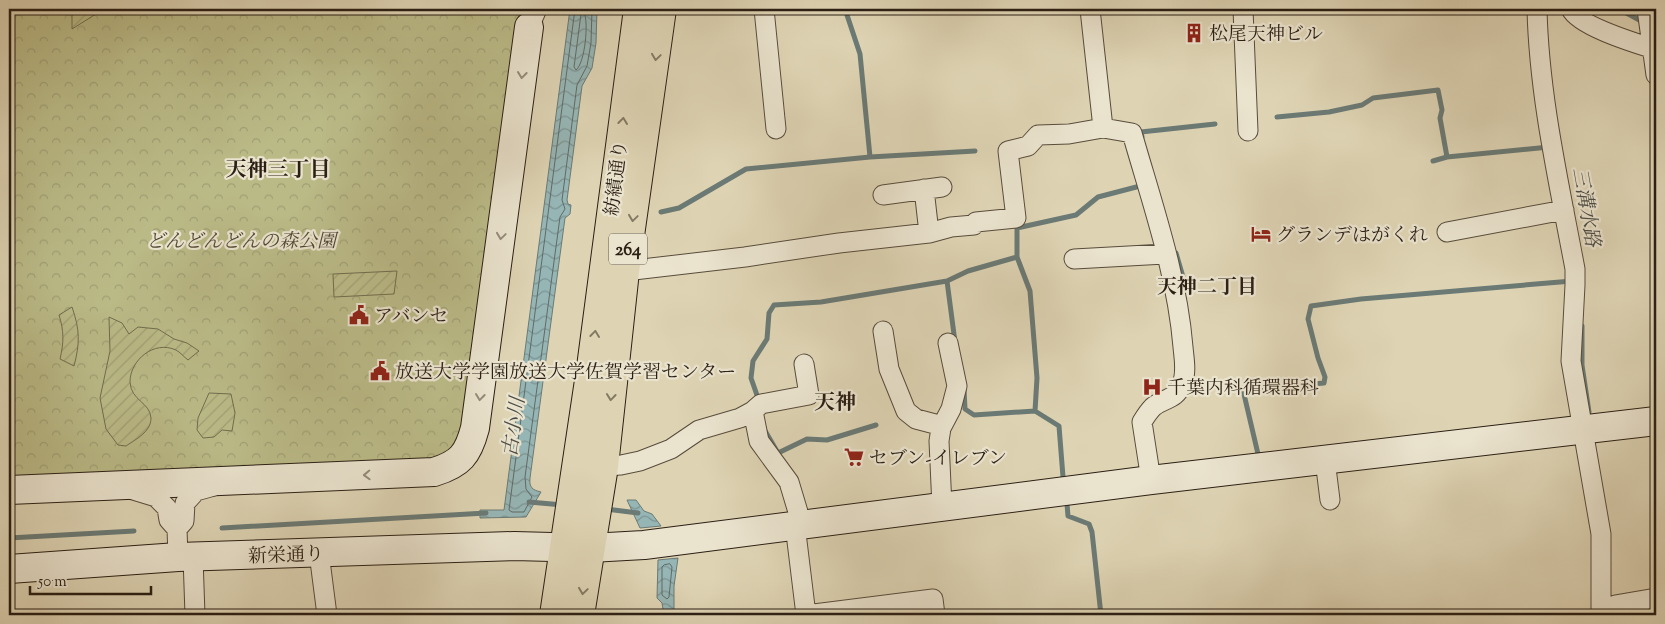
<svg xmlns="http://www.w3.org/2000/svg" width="1665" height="624" font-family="'Sorts Mill Goudy','Noto Serif JP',serif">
  <defs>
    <pattern id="park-crowns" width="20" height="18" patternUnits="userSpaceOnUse" patternTransform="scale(1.25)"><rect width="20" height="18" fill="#baba87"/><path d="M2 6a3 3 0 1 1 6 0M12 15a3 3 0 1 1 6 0" fill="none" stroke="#a09f74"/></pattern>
    <pattern id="garden-furrows" width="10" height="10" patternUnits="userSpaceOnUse" patternTransform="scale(1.25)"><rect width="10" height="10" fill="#baba87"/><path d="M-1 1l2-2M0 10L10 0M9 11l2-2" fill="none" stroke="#a09f74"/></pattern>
    <pattern id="water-waves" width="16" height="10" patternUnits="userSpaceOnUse" patternTransform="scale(1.25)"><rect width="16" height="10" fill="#96b6b6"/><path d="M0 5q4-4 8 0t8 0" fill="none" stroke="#7b9393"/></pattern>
  </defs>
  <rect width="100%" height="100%" fill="#ded4b4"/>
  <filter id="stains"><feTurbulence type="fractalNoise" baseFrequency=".004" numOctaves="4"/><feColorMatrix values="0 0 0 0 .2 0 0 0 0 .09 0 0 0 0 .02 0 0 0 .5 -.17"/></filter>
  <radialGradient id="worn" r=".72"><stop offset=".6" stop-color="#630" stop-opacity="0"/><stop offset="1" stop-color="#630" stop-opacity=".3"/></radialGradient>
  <!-- park -->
  <path fill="url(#park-crowns)" stroke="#726c4e" d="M9,9H520L500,180L463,438L444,459L9,483Z"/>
  <!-- garden -->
  <path fill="url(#garden-furrows)" stroke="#726c4e" d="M72,9H114L96,14L72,29Z
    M397,271L394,294L334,297L333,274Z
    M72,307C80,330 80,343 74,366L60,359C64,342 64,331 59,315Z
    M109,317L122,323L129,334L138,327L158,329L174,339L187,343L199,351L188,360C184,357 180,352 176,350C154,340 130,360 130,382C131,401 150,402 151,418C151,432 136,439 126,446L118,445L106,429L100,398L110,351Z
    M209,393L231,394L235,413L232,431L222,430L214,437L203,438L197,430L198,418Z"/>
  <!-- water -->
  <path fill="url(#water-waves)" stroke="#6b7a75" d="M570,9H597L596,43L592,68L582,86L567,200L568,204L571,205L570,214L565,218L530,478C529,487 532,490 541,492L526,517L480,518V510H504Z
    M627,500H636L644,511L652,514L661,526L640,528Z
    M678,558L674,586V615H664L662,603L657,598L658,560Z"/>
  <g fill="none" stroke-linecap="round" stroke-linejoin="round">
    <!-- shore -->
    <path stroke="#606a65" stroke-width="1" d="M575,9L509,510L512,512H524L532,497L526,489L525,477L560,217L565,209L562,200L577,85L587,66L591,43L592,9
      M584,12C589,22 585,63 576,70L574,67L581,14Z
      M670,564L672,567L669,597L667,599L662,595V567L664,565Z"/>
    <!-- stream -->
    <path stroke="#6b7a75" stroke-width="5" d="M847,9V15L860,54L870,157
      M1619,9L1643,22
      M1277,117L1329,112L1362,105L1373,98L1438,90L1442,110L1440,118L1447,157L1549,147
      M1142,137L1141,132L1215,124
      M1433,161L1447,157
      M661,212L679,208L746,169L870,157L975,151
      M1176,253L1183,277
      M947,281L955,342
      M1582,326V365L1589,412
      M964,389L965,409L974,415L1035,411
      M759,401L751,378L753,361L767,339L769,313L774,305L821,302L947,281L968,271L1017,257
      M764,429L778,453L807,439L827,440L876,425
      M1258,454L1243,390L1324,383L1325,377L1318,358L1308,319L1311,306L1361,299L1572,281
      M1063,477L1059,426L1035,411L1037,378L1030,291L1017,257V228L1076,215L1098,197L1144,185
      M529,502L563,505
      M1067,504L1068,516L1089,524L1092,532L1101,615
      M606,509L638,513
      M222,528L486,513
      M9,538L134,531"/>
    <defs>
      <path id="street" d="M764,9L776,129
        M1090,9L1103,128L1132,133C1152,203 1177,274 1183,347C1184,359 1187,372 1182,384C1176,400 1164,398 1153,407C1149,411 1145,417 1142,422L1151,480
        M1243,9L1248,131
        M1537,9C1539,96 1559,183 1575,269V285L1571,361L1601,534V615
        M1571,9C1579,26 1635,43 1654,49
        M1647,9L1656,75
        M529,27L537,9
        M924,189L929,233
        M883,195L942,187
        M1447,232L1564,210
        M1074,259L1165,254
        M625,271L745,257L839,243L929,233L951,227L974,225L976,222L1016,218L1008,151L1028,146L1038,135L1069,134L1103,128
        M883,331L889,369L906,411L916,419L935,424L941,428
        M753,411L759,441L789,482L798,512L799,524
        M1325,460L1330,500
        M604,466L621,465L640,461L671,449L699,430L740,418L753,411L761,404L809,395L804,364
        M133,490L156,497L167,508L169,520L177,529L178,557
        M942,507L939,441L941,428L951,409L957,386L948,343
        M795,525L806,615L933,599L935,615
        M177,529L184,521L185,503L196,491L214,486
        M319,553L327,615
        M193,557L195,615
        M1615,605L1656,598"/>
      <path id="secondary" d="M9,490L434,472C460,464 468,455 475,428L529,27
        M9,569L178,557L514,546L590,548L644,545L1151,480L1656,421"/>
      <path id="highway" d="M554,615L591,367L638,9
        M580,615L604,466L625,271L662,9"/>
    </defs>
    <!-- street casing -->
    <use href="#street" stroke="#584c3c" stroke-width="21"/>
    <!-- secondary casing -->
    <use href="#secondary" stroke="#2b1f14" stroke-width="30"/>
    <!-- highway casing -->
    <use href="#highway" stroke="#2b1f14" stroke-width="30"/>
    <!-- street -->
    <use href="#street" stroke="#eae3ce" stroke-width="19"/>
    <!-- secondary -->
    <use href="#secondary" stroke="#eae3ce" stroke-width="28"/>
    <!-- highway -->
    <use href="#highway" stroke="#ded4b4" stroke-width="28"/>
  </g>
  <!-- one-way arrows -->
  <defs><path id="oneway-chevron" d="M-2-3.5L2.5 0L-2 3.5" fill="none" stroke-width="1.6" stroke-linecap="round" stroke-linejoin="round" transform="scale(1.25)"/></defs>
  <g stroke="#847a64">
    <use href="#oneway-chevron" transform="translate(656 57) rotate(98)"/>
    <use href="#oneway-chevron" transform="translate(623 121) rotate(-83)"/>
    <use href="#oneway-chevron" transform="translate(633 218) rotate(98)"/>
    <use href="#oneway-chevron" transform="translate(595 334) rotate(-83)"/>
    <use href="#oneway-chevron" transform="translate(611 397) rotate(96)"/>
    <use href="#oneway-chevron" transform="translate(583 591) rotate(98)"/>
  </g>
  <g stroke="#948b7a">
    <use href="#oneway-chevron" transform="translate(522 75) rotate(97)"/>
    <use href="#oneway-chevron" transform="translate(501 236) rotate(98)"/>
    <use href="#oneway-chevron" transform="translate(480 397) rotate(97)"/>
    <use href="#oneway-chevron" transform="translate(367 475) rotate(178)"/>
  </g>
  <!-- icons -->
  <defs>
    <symbol id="building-bare" viewBox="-9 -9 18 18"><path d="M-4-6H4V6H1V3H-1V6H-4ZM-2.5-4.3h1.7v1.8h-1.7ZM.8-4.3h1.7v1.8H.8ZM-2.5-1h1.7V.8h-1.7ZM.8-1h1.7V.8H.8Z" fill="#8f2418" stroke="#eae3ce" stroke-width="2.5" paint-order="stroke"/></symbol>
    <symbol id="hotel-bare" viewBox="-9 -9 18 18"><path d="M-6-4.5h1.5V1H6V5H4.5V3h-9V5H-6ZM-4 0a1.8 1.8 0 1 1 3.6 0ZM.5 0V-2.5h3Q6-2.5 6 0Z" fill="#8f2418" stroke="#eae3ce" stroke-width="2.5" paint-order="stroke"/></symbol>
    <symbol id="civic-bare" viewBox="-9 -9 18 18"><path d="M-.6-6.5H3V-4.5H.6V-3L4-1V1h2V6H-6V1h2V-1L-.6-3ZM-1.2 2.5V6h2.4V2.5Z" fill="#8f2418" stroke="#eae3ce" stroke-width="2.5" paint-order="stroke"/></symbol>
    <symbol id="hospital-bare" viewBox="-9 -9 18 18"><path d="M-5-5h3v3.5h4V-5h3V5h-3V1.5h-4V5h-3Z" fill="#8f2418" stroke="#eae3ce" stroke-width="2.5" paint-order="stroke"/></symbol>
    <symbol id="supermarket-bare" viewBox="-9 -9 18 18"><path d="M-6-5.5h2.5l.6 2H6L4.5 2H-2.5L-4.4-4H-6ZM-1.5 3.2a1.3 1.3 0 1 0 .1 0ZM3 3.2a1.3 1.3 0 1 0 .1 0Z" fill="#8f2418" stroke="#eae3ce" stroke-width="2.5" paint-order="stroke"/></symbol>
  </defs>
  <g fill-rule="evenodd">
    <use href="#building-bare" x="1180" y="19" width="28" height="28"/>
    <use href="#hotel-bare" x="1247" y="220" width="28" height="28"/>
    <use href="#civic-bare" x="345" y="301" width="28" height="28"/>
    <use href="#civic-bare" x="366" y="357" width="28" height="28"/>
    <use href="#hospital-bare" x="1138" y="373" width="28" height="28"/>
    <use href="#supermarket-bare" x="840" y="443" width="28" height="28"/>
  </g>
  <g text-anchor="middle" stroke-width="4.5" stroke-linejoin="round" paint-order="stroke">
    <!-- shield labels -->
    <rect fill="#eae3ce" stroke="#645a4c" stroke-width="1" x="609" y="233.5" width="38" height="31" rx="4"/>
    <g font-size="18" font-weight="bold" fill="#2b1f14">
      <text x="628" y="255">264</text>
    </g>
    <!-- poi labels -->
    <g font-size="19" fill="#2b1f14" stroke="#eae3ce" text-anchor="start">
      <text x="1209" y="40">松尾天神ビル</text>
      <text x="1276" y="241">グランデはがくれ</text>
      <text x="374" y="322">アバンセ</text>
      <text x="395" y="378">放送大学学園放送大学佐賀学習センター</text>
      <text x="1167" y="394">千葉内科循環器科</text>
      <text x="869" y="464">セブン-イレブン</text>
    </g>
    <!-- street labels -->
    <g font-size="19" fill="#2b1f14" stroke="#eae3ce">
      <text transform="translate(615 178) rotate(-83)" y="7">紡績通り</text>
      <text transform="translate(286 554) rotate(-2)" y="7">新栄通り</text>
    </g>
    <!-- park labels -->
    <g font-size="19" font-style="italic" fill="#4f4631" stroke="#eae3ce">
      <text x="241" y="247">どんどんどんの森公園</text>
    </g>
    <!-- water labels -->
    <g font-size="20" font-style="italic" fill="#4b4c45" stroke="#eae3ce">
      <text transform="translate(1587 207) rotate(80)" y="7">三溝水路</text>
      <text transform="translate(513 427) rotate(-82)" y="7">古小川</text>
    </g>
    <!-- neighbourhood labels -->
    <g font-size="20" font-weight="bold" fill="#2b1f14" stroke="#eae3ce">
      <text x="1207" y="293">天神二丁目</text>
    </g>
    <!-- quarter labels -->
    <g font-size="21" font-weight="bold" fill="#2b1f14" stroke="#eae3ce">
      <text x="278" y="176">天神三丁目</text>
      <text x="835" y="409">天神</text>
    </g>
  </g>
  <!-- margin -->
  <rect width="1665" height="624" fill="none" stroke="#ded4b4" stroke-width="30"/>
  <rect x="10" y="10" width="1645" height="604" fill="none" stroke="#2b1f14" stroke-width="2.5"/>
  <rect x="15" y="15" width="1635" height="594" fill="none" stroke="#2b1f14"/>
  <!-- scale -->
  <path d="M30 586v8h121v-8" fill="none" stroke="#2b1f14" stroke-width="2.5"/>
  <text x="38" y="586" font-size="15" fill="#2b1f14" stroke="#eae3ce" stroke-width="4" paint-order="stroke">50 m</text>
  <rect width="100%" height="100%" filter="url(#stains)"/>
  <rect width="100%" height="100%" fill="url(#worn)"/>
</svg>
